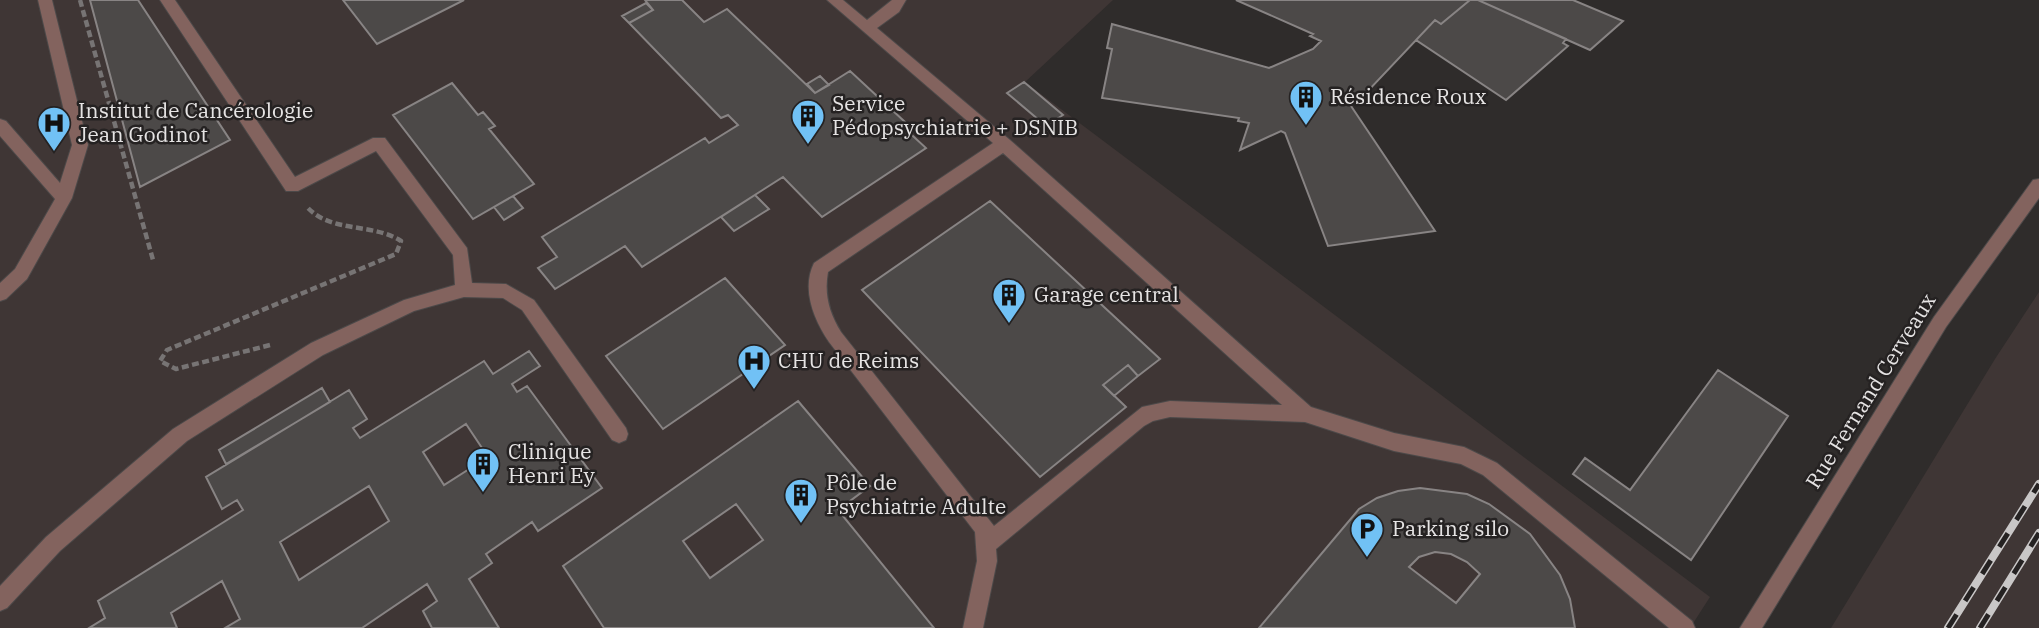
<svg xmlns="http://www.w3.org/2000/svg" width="2039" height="628" font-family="'IBM Plex Serif',serif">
  <rect width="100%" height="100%" fill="#2f2c2b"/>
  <!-- built -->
  <path fill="#3f3635" d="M0,0H1113L1025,82L1710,597L1690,628H0Z
    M2039,292V628H1831L1995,359Z"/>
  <!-- building -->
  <path fill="#4c4948" stroke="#888484" stroke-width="2" fill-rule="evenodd" d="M90,0H138L230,140L140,187Z
    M343,0H464L377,44Z
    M682,0L704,22L727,9L815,93L850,71L905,122L901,125L926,148L822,217L783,177L642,267L625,246L555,289L538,268L557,257L542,237L705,138L709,143L738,125L728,115L721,118L629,23L653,10L645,0Z
    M1236,0H1470L1441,24L1435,20L1367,92L1347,100L1435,231L1328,246L1285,133L1281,131L1240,150L1249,123L1238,121L1239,118L1102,98L1112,49L1107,48L1112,24L1269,68L1313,49L1321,41L1310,36L1313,34Z
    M1470,0H1478L1566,39L1563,43L1568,46L1506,100L1416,40L1435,20L1441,24Z
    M1478,0H1573L1623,21L1590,50Z
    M646,3L653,10L629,23L622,16Z
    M820,76L829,85L815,93L807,84Z
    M1024,82L1063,115L1046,126L1007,93Z
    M452,83L478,115L483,112L495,126L489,129L534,184L473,219L393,115Z
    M755,195L769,209L734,231L721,217Z
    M513,196L523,208L504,220L494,207Z
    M990,201L1160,359L1138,376L1128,365L1103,385L1126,407L1040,477L862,290Z
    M725,278L785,345L663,429L606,356Z
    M529,351L540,366L512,384L517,392L527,386L602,488L538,531L532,522L486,554L492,563L469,579L499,628H432L423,611L437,601L427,584L362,628H225L240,619L222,581L171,613L177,628H89L105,618L98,601L243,510L237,500L222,509L206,477L349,390L367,419L353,428L360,438L484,361L493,374ZM466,424L488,457L444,485L423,452ZM369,486L389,521L299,580L280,542Z
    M1128,365L1138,376L1114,396L1103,385Z
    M1718,370L1788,416L1691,560L1573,474L1585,458L1630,490Z
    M322,388L330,402L226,464L219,450Z
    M798,401L870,486L838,510L934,628H604L563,566ZM736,504L763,540L710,578L683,541Z
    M1420,488L1467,494L1489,504L1530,534L1560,575L1570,599L1575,628H1259L1359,509L1377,498L1398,491ZM1435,552L1451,554L1467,562L1480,574L1456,603L1409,567L1419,557Z"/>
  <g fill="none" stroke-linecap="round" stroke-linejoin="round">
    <defs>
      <path id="minor" d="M38,0H52L88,145L72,198L27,279L6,299L0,301V283L15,269L55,199L0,136V119L6,121L60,183L72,145Z
        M160,0H175L295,177L373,138H385L467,248L472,283L506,284L534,300L626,428L628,434L626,440L619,443L612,440L522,310L503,298L464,297L414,311L323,355L187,441L60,551L7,608L0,611V586L46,537L173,429L311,343L404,300L455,285L453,255L376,151L298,191H286Z
        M827,0H843L867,20L892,0H906L899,12L877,28L1010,140L1311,407L1394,433L1464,447L1497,463L1692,621L1695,628H1669L1483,475L1461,464L1394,451L1305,422L1170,417L1153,421L1144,426L996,549L997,561L983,628H963L977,561L975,532L829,342C814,320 801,289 814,263L993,143ZM1003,153L1282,405L1170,401L1142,407L994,526L841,332C829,313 824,294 828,272Z
        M2039,179V198L1946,327L1762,628H1740L1934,317L2033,180Z"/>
    </defs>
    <!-- minor casing -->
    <use href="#minor" stroke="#4c4949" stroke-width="2"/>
    <!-- path -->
    <path stroke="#777474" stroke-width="4.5" stroke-dasharray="7 3.5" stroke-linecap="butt" d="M80,0L153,260
      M270,345L176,369L160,361L167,350L396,254L401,241C371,222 331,234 306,206"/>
    <!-- minor -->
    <use href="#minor" fill="#83635e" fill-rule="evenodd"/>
    <defs>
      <path id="rail" d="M1948,628L2039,484
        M1980,628L2039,533"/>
    </defs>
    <!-- rail casing -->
    <use href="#rail" stroke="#c9c7c7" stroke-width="8"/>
    <!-- rail -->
    <use href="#rail" stroke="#252222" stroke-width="5" stroke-dasharray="16" stroke-linecap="butt"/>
  </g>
  <!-- icons -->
  <defs>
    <symbol id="building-pin" viewBox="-11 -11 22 30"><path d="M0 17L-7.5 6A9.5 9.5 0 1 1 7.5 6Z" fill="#71c1f5" stroke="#252222"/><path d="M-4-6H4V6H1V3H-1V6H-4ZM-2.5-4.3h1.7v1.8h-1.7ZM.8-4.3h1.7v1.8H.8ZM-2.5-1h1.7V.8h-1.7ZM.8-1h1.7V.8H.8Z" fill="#111"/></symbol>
    <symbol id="hospital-pin" viewBox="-11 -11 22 30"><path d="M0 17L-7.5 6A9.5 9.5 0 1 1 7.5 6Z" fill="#71c1f5" stroke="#252222"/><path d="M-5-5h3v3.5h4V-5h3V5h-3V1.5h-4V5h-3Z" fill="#111"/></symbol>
    <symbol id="parking-pin" viewBox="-11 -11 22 30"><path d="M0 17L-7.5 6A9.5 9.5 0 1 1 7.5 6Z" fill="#71c1f5" stroke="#252222"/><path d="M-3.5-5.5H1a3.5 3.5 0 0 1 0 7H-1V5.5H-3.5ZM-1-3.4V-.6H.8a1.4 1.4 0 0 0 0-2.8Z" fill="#111"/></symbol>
  </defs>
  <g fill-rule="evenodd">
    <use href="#building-pin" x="1287" y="78" width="38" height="52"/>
    <use href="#building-pin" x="789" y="97" width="38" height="52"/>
    <use href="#hospital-pin" x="35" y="104" width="38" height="52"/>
    <use href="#building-pin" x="990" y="276" width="38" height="52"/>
    <use href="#hospital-pin" x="735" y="342" width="38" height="52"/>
    <use href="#building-pin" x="464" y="445" width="38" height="52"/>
    <use href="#building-pin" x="782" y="476" width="38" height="52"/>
    <use href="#parking-pin" x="1348" y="510" width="38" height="52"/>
  </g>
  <g text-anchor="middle" stroke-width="5" stroke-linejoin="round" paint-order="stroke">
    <!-- poi labels -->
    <g font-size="21" fill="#e6e4e4" stroke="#252222" text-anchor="start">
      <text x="1330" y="104">Résidence Roux</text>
      <text x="832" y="111">Service<tspan x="832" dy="24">Pédopsychiatrie + DSNIB</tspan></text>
      <text x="78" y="118">Institut de Cancérologie<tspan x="78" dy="24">Jean Godinot</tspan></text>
      <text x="1034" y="302">Garage central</text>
      <text x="778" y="368">CHU de Reims</text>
      <text x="508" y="459">Clinique<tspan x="508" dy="24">Henri Ey</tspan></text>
      <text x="826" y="490">Pôle de<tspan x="826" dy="24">Psychiatrie Adulte</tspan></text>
      <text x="1392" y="536">Parking silo</text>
    </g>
    <!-- street labels -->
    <g font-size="21" fill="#e6e4e4" stroke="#252222">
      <text transform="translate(1871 391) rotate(-58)" y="7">Rue Fernand Cerveaux</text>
    </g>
  </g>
</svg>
